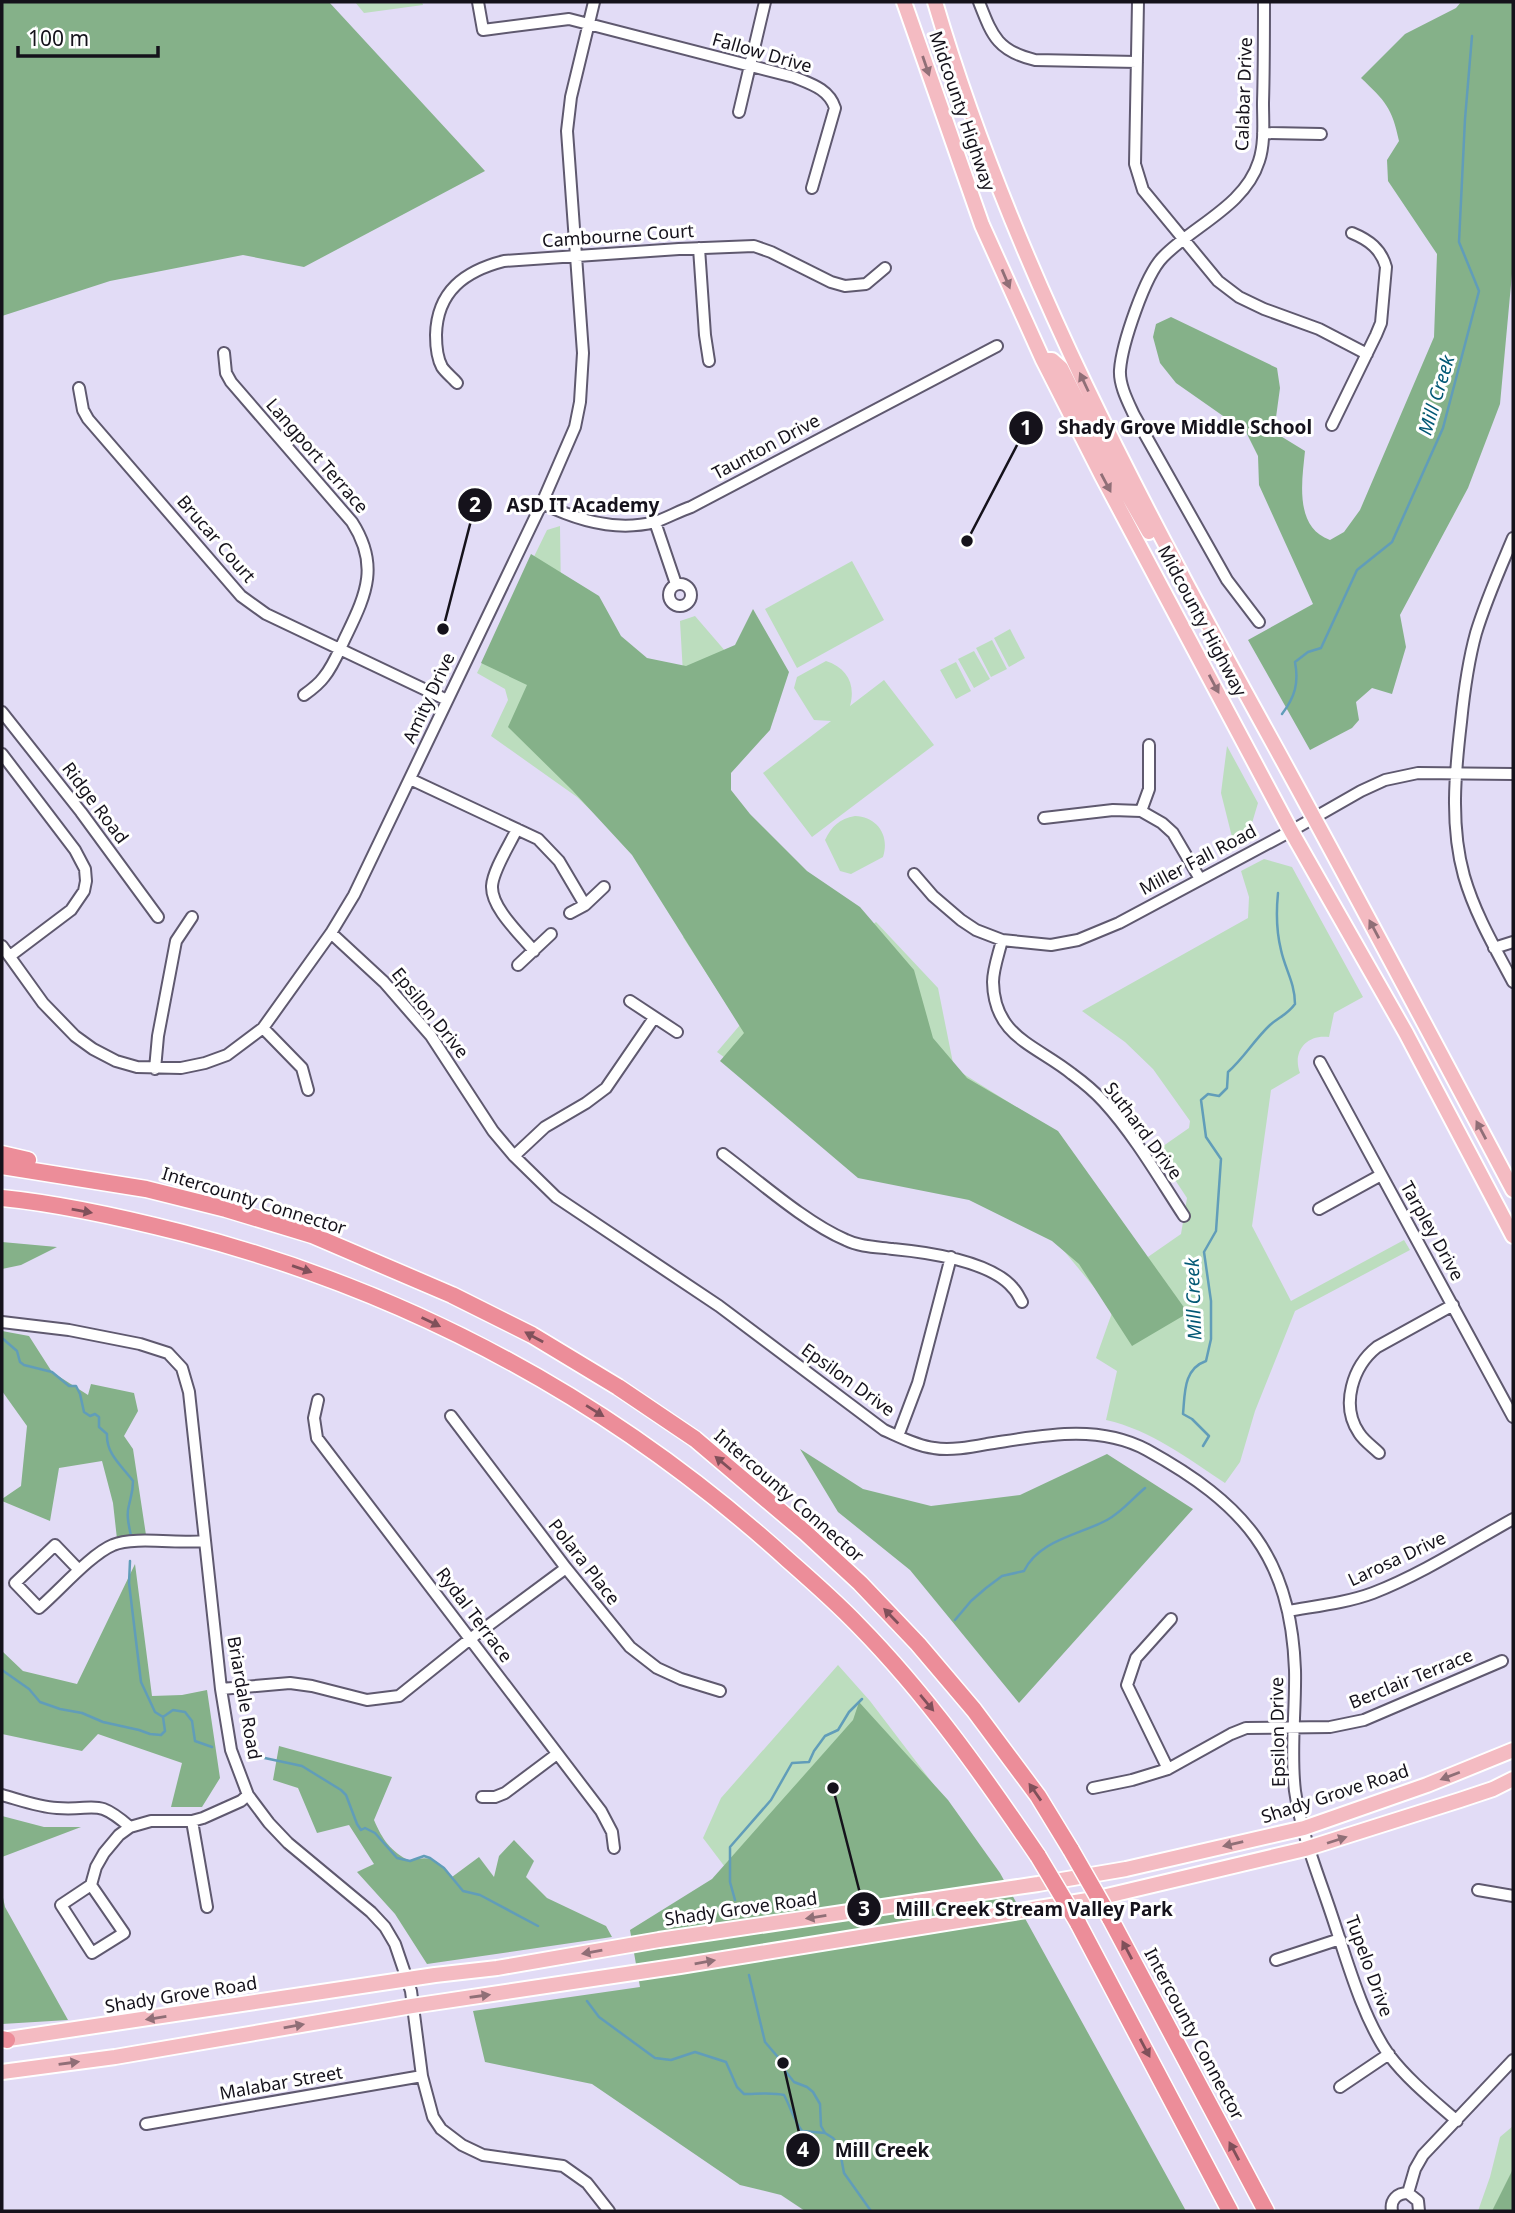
<svg xmlns="http://www.w3.org/2000/svg" width="1515" height="2213" font-family="'Noto Sans',sans-serif">
  <rect width="100%" height="100%" fill="#e2dcf6"/>
  <!-- green -->
  <path fill="#bcddbe" d="M355,2H422L423,5L364,13Z
    M560,526L561,597L622,654L683,674L680,621L695,616L777,711L677,800L824,961L876,922L938,988L954,1068L1058,1133L1145,1259L1181,1234L1187,1198L1156,1151L1189,1128L1190,1121L1153,1069L1125,1042L1082,1011L1248,918L1249,897L1241,871L1264,859L1292,867L1363,997L1334,1013L1329,1037C1306,1034 1292,1052 1300,1073L1271,1090L1252,1226L1291,1301L1404,1240L1410,1250L1295,1311L1255,1411L1240,1462L1225,1483C1187,1458 1151,1430 1106,1420L1117,1371L1096,1358L1113,1310L1025,1204L869,1164L717,1052L740,1025L683,937L687,935L636,854L577,797L491,736L508,700L505,689L477,673L547,530Z
    M852,561L884,620L797,668L765,609Z
    M1010,629L1025,658L1009,667L994,638Z
    M992,640L1007,669L991,677L976,648Z
    M974,651L990,679L974,688L958,659Z
    M826,661C847,668 856,684 850,706L884,680L934,745L812,837L763,773L831,721L814,720L794,688L797,677Z
    M956,662L971,691L956,699L940,670Z
    M1227,746L1258,803L1249,833L1233,841L1221,793Z
    M855,816C877,817 890,835 883,857L851,874L840,871L825,840C832,826 839,819 855,816Z
    M838,1665L870,1701L934,1785L759,1912L703,1838L721,1798Z
    M1513,2126V2211H1478L1490,2177L1500,2137Z"/>
  <!-- forest -->
  <path fill="#85b189" d="M2,2H329L485,171L304,267L243,255L110,281L2,316Z
    M1461,2H1513V263L1500,404L1468,488L1400,615L1406,647L1392,694L1372,688L1356,702L1359,720L1352,728L1310,750L1248,640L1313,604L1259,485L1258,456L1246,432L1176,383L1160,363L1153,337L1156,324L1171,317L1277,368L1280,388L1274,432L1305,451C1302,481 1294,527 1330,540L1344,532L1360,510L1434,337L1437,254L1388,181L1387,160L1399,141C1392,107 1385,101 1361,78L1405,34L1456,8Z
    M531,554L599,596L621,636L647,658L686,666L735,645L753,609L789,672L770,730L731,773V790L750,814L807,871L860,907L914,970L933,1038L967,1078L1058,1131L1188,1313L1132,1346L1079,1264L1052,1241L969,1200L858,1178L720,1061L744,1033L632,855L572,790L508,727L527,685L481,663Z
    M2,1242L57,1247L21,1265L2,1269Z
    M2,1331L29,1336L52,1372L88,1395L91,1384L134,1393L138,1411L124,1436L133,1449L146,1535L117,1539L113,1503L102,1461L59,1468L50,1521L2,1501V1499L21,1486L27,1426L2,1391Z
    M800,1449L863,1489L931,1506L1020,1495L1107,1454L1193,1509L1019,1703L910,1570L838,1512Z
    M135,1564L152,1696L182,1695L207,1690L220,1778L202,1807H171L182,1763L98,1734L82,1751L2,1734V1651L23,1671L77,1684Z
    M859,1702L948,1800L1000,1873L1186,2211H805L781,2195L740,2185L592,2084L485,2062L473,2011L640,1987L630,1930L712,1879L853,1720Z
    M279,1746L392,1777L374,1820C382,1839 391,1852 410,1861C432,1854 438,1861 452,1877L479,1857L494,1877L499,1856L514,1840L534,1861L526,1877L547,1898L606,1926L612,1937L427,1964L395,1914L357,1872L374,1864L349,1825L317,1833L298,1788L273,1780Z
    M2,1816L44,1827H81L2,1857Z
    M2,1893L5,1907L68,2020L2,2024Z
    M1513,2169V2211H1492Z"/>
  <g fill="none" stroke-linecap="round" stroke-linejoin="round">
    <!-- stream -->
    <path stroke="#619db9" stroke-width="2.5" d="M1282,714C1295,697 1299,683 1295,662L1308,652L1321,648L1357,570L1392,542L1443,428L1479,291L1459,242L1465,119L1472,36
      M2,1338L17,1351L20,1362L24,1365L52,1372L69,1386H76L80,1394L84,1412L90,1416L95,1414L99,1417V1427L107,1434C106,1454 122,1466 133,1481C133,1492 131,1496 129,1505C126,1515 129,1526 131,1536
      M1203,1446L1209,1436L1192,1419L1183,1414C1185,1394 1183,1369 1206,1361L1211,1339V1301L1204,1252L1216,1231L1221,1159L1206,1137L1201,1100L1208,1094L1219,1096L1227,1088L1228,1072C1244,1058 1254,1040 1270,1025C1279,1017 1287,1015 1295,1004C1295,983 1285,969 1281,950C1276,930 1276,913 1278,893
      M130,1561L129,1583L141,1682L155,1712L163,1717
      M955,1620L971,1601L986,1588L1002,1576L1024,1571C1039,1540 1079,1535 1107,1520C1121,1513 1133,1498 1145,1488
      M2,1670L29,1689L40,1702L60,1709L82,1713L103,1722L139,1730L150,1734L161,1735L165,1731L163,1717L173,1710L185,1712L192,1721L195,1741L212,1747
      M260,1757L302,1766L341,1790L346,1795L357,1824L361,1830L365,1828L375,1833L397,1858L410,1861L424,1856L430,1858L444,1868L463,1891L480,1895L538,1926
      M735,1900L730,1882V1847L771,1800L792,1763L809,1762L814,1751L825,1736L838,1730L849,1712L862,1699
      M749,1975L765,2042L783,2063L786,2072L794,2082L807,2087L813,2092L820,2104L821,2126L825,2133L833,2138L839,2146L844,2173L871,2211
      M587,2001L599,2017L655,2058L671,2060L695,2052L726,2062L737,2087L744,2094C756,2094 773,2092 784,2095C790,2106 794,2120 802,2131L825,2133"/>
    <defs>
      <path id="minor" d="M478,2L483,30L569,19L794,77C811,84 829,89 835,108L812,188
        M979,2C992,35 997,51 1035,60L1137,62
        M1138,2L1135,164L1143,190L1218,281L1239,297L1264,309L1319,329L1367,354
        M739,112L765,2
        M1263,133L1321,134
        M699,248L705,335L709,361
        M224,353L226,373L231,382L352,522C379,564 367,593 347,634C340,648 334,665 324,677C319,684 311,690 304,695
        M457,383C453,378 446,373 442,367C437,358 436,345 436,335C437,291 465,271 504,261L679,249L754,246L771,252L831,282L845,286L866,284L885,268
        M79,388L83,410L88,419L241,596L266,614L447,700
        M1332,425L1376,335L1381,323L1386,267C1381,249 1369,240 1352,233
        M542,503C576,520 616,532 655,522C667,518 679,511 691,507L997,346
        M655,522L676,584
        M1513,538C1500,569 1486,600 1476,633C1468,662 1464,692 1461,722C1455,773 1450,826 1464,876C1475,914 1495,948 1513,982
        M669 595a11 11 0 1 1 22 0a11 11 0 1 1-22 0Z
        M1259,622L1227,580L1134,415C1128,402 1119,385 1120,370C1122,344 1145,275 1163,257C1194,225 1245,206 1259,161C1265,143 1263,121 1263,103C1264,69 1264,35 1264,2
        M2,712L81,812L158,917
        M2,754L75,850L85,869L86,881L84,891L71,910L10,956
        M410,779L538,839L559,861L585,905
        M1141,811L1149,789V745
        M1044,818L1113,810L1141,811L1162,823L1173,833L1200,879
        M517,829C510,844 493,870 492,886C491,908 521,935 534,951
        M914,874L933,896L961,920L976,930L1002,940L1051,945L1078,940L1119,923L1291,831L1361,791L1385,780L1418,773L1513,774
        M570,913L585,905L604,887
        M331,933L384,982L431,1036L493,1131L514,1156L556,1197L719,1306L884,1430C900,1437 917,1446 934,1448C950,1451 971,1447 987,1444C1040,1436 1097,1423 1147,1450C1243,1503 1291,1556 1295,1670C1296,1710 1290,1751 1295,1791C1301,1833 1318,1874 1331,1913C1346,1957 1362,2017 1389,2055C1408,2080 1433,2100 1457,2121
        M1002,940C999,953 993,969 993,982C994,1037 1036,1045 1072,1074C1083,1082 1095,1092 1104,1102C1135,1136 1159,1178 1184,1216
        M2,946L43,1003L75,1036L93,1049L116,1061L137,1067L181,1068L205,1063L227,1055L263,1028L331,933L354,895L542,503L575,427L580,402L583,353L567,131L571,97L594,2
        M1494,948L1513,942
        M518,965L551,934
        M630,1001L677,1032
        M263,1028L302,1068L308,1090
        M1320,1062L1513,1417
        M155,1069L158,1036L176,941L192,917
        M723,1154C759,1181 806,1223 846,1240C860,1247 877,1247 893,1249C926,1252 991,1261 1013,1288C1017,1292 1019,1297 1022,1302
        M514,1156L545,1127L586,1103L606,1088L654,1018
        M1319,1209L1381,1175
        M2,1322L69,1330L140,1344L168,1353L182,1368L189,1392L221,1689L231,1750L248,1795L269,1823L288,1843L371,1912L385,1927L395,1944L411,1991L422,2076L433,2117L441,2129L462,2145L483,2155L563,2166L587,2183L609,2211
        M318,1400L314,1418L317,1438L601,1811L612,1832L614,1848
        M451,1416L566,1568L630,1647L657,1668L681,1679L720,1691
        M898,1436L918,1383L951,1257
        M1379,1453C1373,1447 1364,1441 1359,1433C1340,1405 1353,1366 1377,1347L1453,1305
        M79,1570L55,1545L15,1583L39,1608C59,1591 91,1554 113,1545C133,1536 181,1544 205,1541
        M1288,1611C1316,1606 1346,1603 1373,1593C1422,1574 1468,1544 1513,1519
        M221,1689L290,1683L312,1686L367,1700L399,1696L470,1639L566,1568
        M1168,1769L1127,1685L1136,1658L1171,1619
        M1093,1788L1132,1780L1168,1769L1231,1734L1246,1728L1330,1727L1364,1720L1502,1661
        M2,1795C20,1800 39,1807 57,1808C97,1811 95,1797 130,1827L151,1821H192L203,1818L241,1801L248,1795
        M482,1797H495L505,1793L557,1754
        M192,1821L207,1907
        M91,1885L124,1933L92,1953L61,1905L91,1885L96,1867L104,1853L119,1835L130,1827
        M1478,1890L1513,1896
        M1276,1960L1340,1939
        M1340,2087L1389,2054
        M146,2124L422,2076
        M1408,2193L1415,2169L1423,2155L1513,2060
        M1392,2211C1390,2200 1397,2193 1408,2193L1418,2201L1419,2211"/>
      <path id="major" d="M904,2L982,225L1043,360L1102,476L1291,831L1406,1033L1513,1236
        M935,2C1013,267 1144,509 1277,750C1357,896 1435,1043 1513,1190
        M1043,360H1052L1061,368L1100,446L1149,532
        M2,2040L435,1975L497,1968L659,1940L1038,1884L1126,1869L1304,1828L1427,1785L1513,1750
        M2,2072L115,2057L412,2006L680,1966L1094,1899L1305,1849L1460,1800L1493,1789L1513,1779"/>
      <path id="highway" d="M2,1154L28,1160
        M2,1166L146,1189L226,1209L312,1235L452,1295L532,1335L618,1387L695,1439L806,1533L860,1583L918,1644L974,1710L1038,1796L1071,1850
        M2,1198C63,1204 124,1218 183,1233C411,1292 614,1402 788,1560C812,1581 836,1602 858,1625C927,1695 983,1775 1038,1856
        M1110,1918L1266,2211
        M1078,1923L1230,2211
        M2,2039L7,2040"/>
    </defs>
    <!-- minor casing -->
    <use href="#minor" stroke="#5f596f" stroke-width="14"/>
    <!-- major casing -->
    <use href="#major" stroke="#fff" stroke-width="18"/>
    <!-- highway casing -->
    <use href="#highway" stroke="#fff" stroke-width="19"/>
    <!-- minor -->
    <use href="#minor" stroke="#fff" stroke-width="10"/>
    <!-- major -->
    <use href="#major" stroke="#f4bbc2" stroke-width="14"/>
    <!-- highway -->
    <use href="#highway" stroke="#ec8d99" stroke-width="16"/>
    <defs>
      <path id="highway-bridge" d="M1071,1850L1110,1918
        M1038,1856L1078,1923"/>
    </defs>
    <!-- highway-bridge casing -->
    <use href="#highway-bridge" stroke="#fff" stroke-width="19" stroke-linecap="butt"/>
    <!-- highway-bridge -->
    <use href="#highway-bridge" stroke="#ec8d99" stroke-width="16"/>
  </g>
  <!-- one-way arrows -->
  <defs><path id="oneway-solid" d="M-6-.8H1V-3.2L6.5 0L1 3.2V.8H-6Z" transform="scale(1.75)"/></defs>
  <g fill="#906f77">
    <use href="#oneway-solid" transform="translate(926 66) rotate(71)"/>
    <use href="#oneway-solid" transform="translate(1006 279) rotate(67)"/>
    <use href="#oneway-solid" transform="translate(1084 382) rotate(-115)"/>
    <use href="#oneway-solid" transform="translate(1106 483) rotate(62)"/>
    <use href="#oneway-solid" transform="translate(1214 684) rotate(62)"/>
    <use href="#oneway-solid" transform="translate(1374 929) rotate(-118)"/>
    <use href="#oneway-solid" transform="translate(1481 1130) rotate(-118)"/>
    <use href="#oneway-solid" transform="translate(1450 1776) rotate(159)"/>
    <use href="#oneway-solid" transform="translate(1337 1840) rotate(-18)"/>
    <use href="#oneway-solid" transform="translate(1233 1844) rotate(167)"/>
    <use href="#oneway-solid" transform="translate(816 1917) rotate(171)"/>
    <use href="#oneway-solid" transform="translate(592 1952) rotate(170)"/>
    <use href="#oneway-solid" transform="translate(705 1962) rotate(-10)"/>
    <use href="#oneway-solid" transform="translate(480 1996) rotate(-8)"/>
    <use href="#oneway-solid" transform="translate(156 2018) rotate(171)"/>
    <use href="#oneway-solid" transform="translate(294 2026) rotate(-10)"/>
    <use href="#oneway-solid" transform="translate(69 2063) rotate(-8)"/>
  </g>
  <g fill="#80505a">
    <use href="#oneway-solid" transform="translate(82 1211) rotate(10)"/>
    <use href="#oneway-solid" transform="translate(302 1269) rotate(19)"/>
    <use href="#oneway-solid" transform="translate(431 1322) rotate(26)"/>
    <use href="#oneway-solid" transform="translate(534 1337) rotate(-151)"/>
    <use href="#oneway-solid" transform="translate(595 1411) rotate(32)"/>
    <use href="#oneway-solid" transform="translate(723 1463) rotate(-140)"/>
    <use href="#oneway-solid" transform="translate(891 1616) rotate(-134)"/>
    <use href="#oneway-solid" transform="translate(927 1703) rotate(50)"/>
    <use href="#oneway-solid" transform="translate(1035 1792) rotate(-125)"/>
    <use href="#oneway-solid" transform="translate(1127 1950) rotate(-118)"/>
    <use href="#oneway-solid" transform="translate(1145 2048) rotate(62)"/>
    <use href="#oneway-solid" transform="translate(1234 2151) rotate(-118)"/>
  </g>
  <g text-anchor="middle" stroke-width="6" stroke-linejoin="round" paint-order="stroke">
    <!-- street labels -->
    <g font-size="18" fill="#15121b" stroke="#fff">
      <text transform="translate(762 53) rotate(16)" y="6">Fallow Drive</text>
      <text transform="translate(1244 94) rotate(-88)" y="6">Calabar Drive</text>
      <text transform="translate(962 111) rotate(71)" y="6">Midcounty Highway</text>
      <text transform="translate(618 236) rotate(-4)" y="6">Cambourne Court</text>
      <text transform="translate(766 447) rotate(-28)" y="6">Taunton Drive</text>
      <text transform="translate(317 456) rotate(49)" y="6">Langport Terrace</text>
      <text transform="translate(216 539) rotate(49)" y="6">Brucar Court</text>
      <text transform="translate(1202 621) rotate(62)" y="6">Midcounty Highway</text>
      <text transform="translate(429 698) rotate(-65)" y="6">Amity Drive</text>
      <text transform="translate(95 803) rotate(53)" y="6">Ridge Road</text>
      <text transform="translate(1198 860) rotate(-28)" y="6">Miller Fall Road</text>
      <text transform="translate(430 1013) rotate(51)" y="6">Epsilon Drive</text>
      <text transform="translate(1143 1131) rotate(53)" y="6">Suthard Drive</text>
      <text transform="translate(254 1201) rotate(17)" y="6">Intercounty Connector</text>
      <text transform="translate(1432 1231) rotate(61)" y="6">Tarpley Drive</text>
      <text transform="translate(848 1380) rotate(36)" y="6">Epsilon Drive</text>
      <text transform="translate(789 1496) rotate(41)" y="6">Intercounty Connector</text>
      <text transform="translate(1397 1559) rotate(-25)" y="6">Larosa Drive</text>
      <text transform="translate(584 1562) rotate(52)" y="6">Polara Place</text>
      <text transform="translate(474 1615) rotate(53)" y="6">Rydal Terrace</text>
      <text transform="translate(1411 1679) rotate(-22)" y="6">Berclair Terrace</text>
      <text transform="translate(244 1698) rotate(80)" y="6">Briardale Road</text>
      <text transform="translate(1278 1732) rotate(-91)" y="6">Epsilon Drive</text>
      <text transform="translate(1335 1794) rotate(-18)" y="6">Shady Grove Road</text>
      <text transform="translate(741 1909) rotate(-8)" y="6">Shady Grove Road</text>
      <text transform="translate(1369 1966) rotate(70)" y="6">Tupelo Drive</text>
      <text transform="translate(181 1995) rotate(-9)" y="6">Shady Grove Road</text>
      <text transform="translate(1194 2034) rotate(62)" y="6">Intercounty Connector</text>
      <text transform="translate(281 2083) rotate(-10)" y="6">Malabar Street</text>
    </g>
    <!-- water labels -->
    <g font-size="19" font-style="italic" fill="#035875" stroke="#fff">
      <text transform="translate(1436 395) rotate(-73)" y="7">Mill Creek</text>
      <text transform="translate(1193 1299) rotate(-92)" y="7">Mill Creek</text>
    </g>
  </g>
  <!-- callouts -->
  <path fill="none" stroke="#15121b" stroke-width="2.5" d="M967 541L1026 428M443 629L475 505M833 1788L864 1909M783 2063L803 2150"/>
  <g fill="#15121b" stroke="#fff" stroke-width="2.5">
    <circle cx="967" cy="541" r="7"/>
    <circle cx="443" cy="629" r="7"/>
    <circle cx="833" cy="1788" r="7"/>
    <circle cx="783" cy="2063" r="7"/>
    <circle cx="1026" cy="428" r="18"/>
    <circle cx="475" cy="505" r="18"/>
    <circle cx="864" cy="1909" r="18"/>
    <circle cx="803" cy="2150" r="18"/>
  </g>
  <g font-size="21" text-anchor="middle" font-weight="bold" fill="#fff">
    <text x="1026" y="435">1</text>
    <text x="475" y="512">2</text>
    <text x="864" y="1916">3</text>
    <text x="803" y="2157">4</text>
  </g>
  <g font-size="19" text-anchor="middle" font-weight="bold" fill="#15121b" stroke="#fff" stroke-width="6" stroke-linejoin="round" paint-order="stroke">
    <text x="1185" y="434">Shady Grove Middle School</text>
    <text x="583" y="512">ASD IT Academy</text>
    <text x="1034" y="1916">Mill Creek Stream Valley Park</text>
    <text x="882" y="2157">Mill Creek</text>
  </g>
  <!-- border -->
  <rect width="1515" height="2213" fill="none" stroke="#15121b" stroke-width="7"/>
  <!-- scale -->
  <path d="M18 46v10h140v-10" fill="none" stroke="#15121b" stroke-width="3.5"/>
  <text x="28" y="46" font-size="21" fill="#15121b" stroke="#ffffff" stroke-width="5" paint-order="stroke">100 m</text>
</svg>
